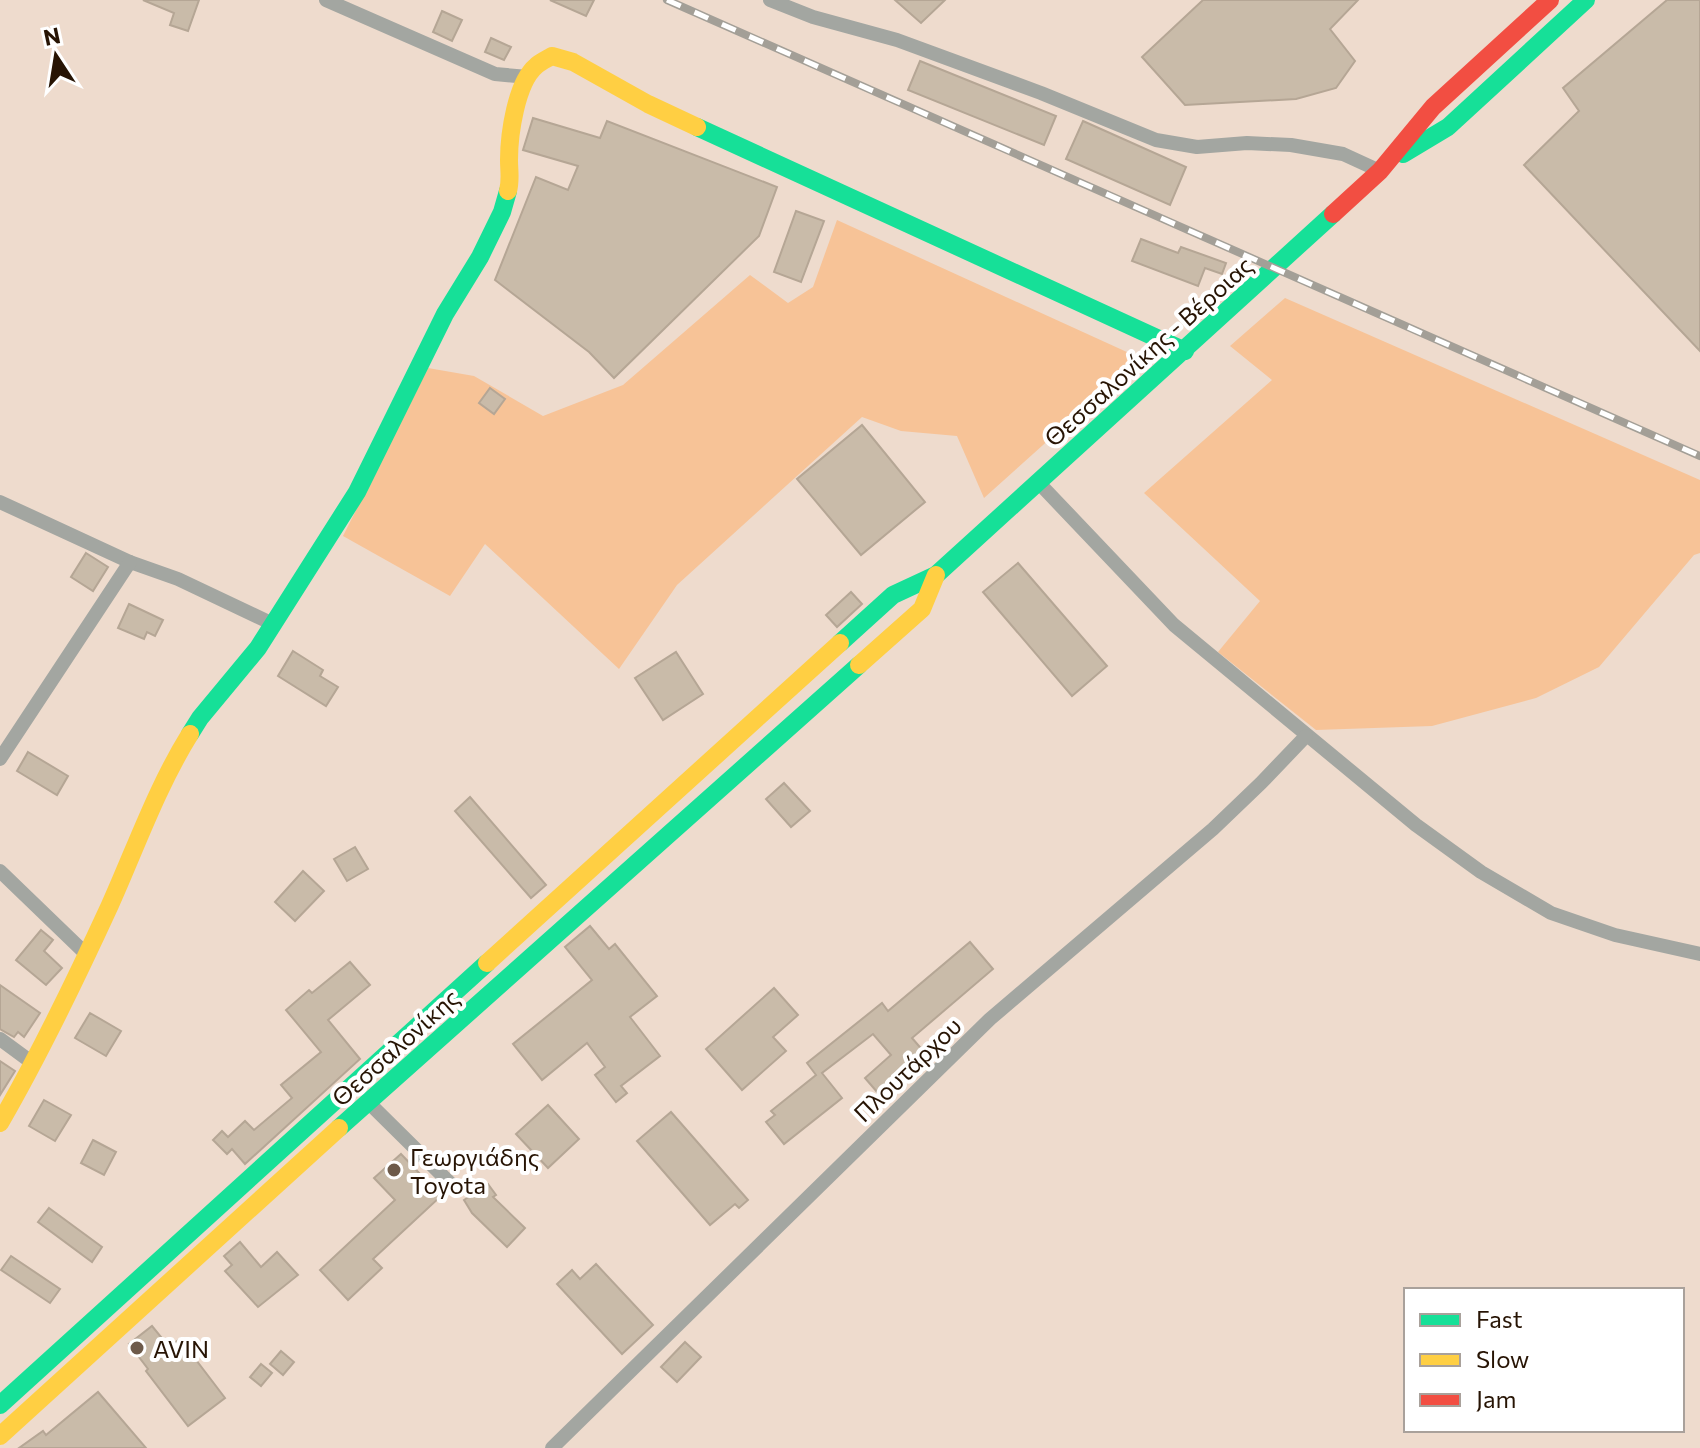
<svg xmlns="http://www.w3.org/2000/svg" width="1700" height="1448" font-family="Commissioner,sans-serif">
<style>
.green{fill:#f7c397}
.building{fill:#c9bba9;stroke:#b5a695;stroke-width:2}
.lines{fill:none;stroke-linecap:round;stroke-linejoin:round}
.street{stroke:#a3a6a1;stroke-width:14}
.fast{stroke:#16e098;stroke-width:18}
.slow{stroke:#ffcf43;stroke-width:18}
.jam{stroke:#f24e42;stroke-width:18}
.rail-casing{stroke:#a39f97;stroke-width:8}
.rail{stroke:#fff;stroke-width:5;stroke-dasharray:15;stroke-linecap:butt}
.poi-dot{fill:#6d5a4a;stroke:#fff;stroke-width:3}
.labels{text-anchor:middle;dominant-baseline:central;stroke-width:8;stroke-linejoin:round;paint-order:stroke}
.street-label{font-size:24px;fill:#271404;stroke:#fff}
.poi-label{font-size:24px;fill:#271404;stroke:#fff;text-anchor:start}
</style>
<rect width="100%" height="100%" fill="#eedbcd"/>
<!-- green -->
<g class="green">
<polygon points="837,220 1140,358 984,498 957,436 901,431 862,417 677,585 619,669 485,544 450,596 343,536 428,368 474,376 543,416 623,385 750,275 788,303 813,287"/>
<polygon points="1285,298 1700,480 1700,553 1694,555 1599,667 1536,698 1432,726 1316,730 1218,652 1260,601 1144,493 1272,380 1230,346"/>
</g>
<!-- building -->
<g class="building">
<polygon points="143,0 199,0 188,31 170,25 174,13"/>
<polygon points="550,0 594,0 586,16"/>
<polygon points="895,0 945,0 921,23"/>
<polygon points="1203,0 1358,0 1330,29 1355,61 1336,88 1296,99 1185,105 1142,57"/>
<polygon points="1667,0 1700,0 1700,351 1524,165 1579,111 1563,88"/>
<polygon points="442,11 462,20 452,41 433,32"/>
<polygon points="491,38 511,47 504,60 485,52"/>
<polygon points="920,61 1056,116 1044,145 908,90"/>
<polygon points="533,118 600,138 607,121 777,187 759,236 614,378 589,352 495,280 536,177 568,190 578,166 523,150"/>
<polygon points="1083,121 1186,167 1170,205 1066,159"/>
<polygon points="796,211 824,221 801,282 774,272"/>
<polygon points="1141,239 1178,253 1181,247 1226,263 1222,274 1205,268 1198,286 1132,261"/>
<polygon points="490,388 505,399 494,414 479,403"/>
<polygon points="862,425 925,502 861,555 797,479"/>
<polygon points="86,553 108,567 93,591 71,577"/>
<polygon points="1018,563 1107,666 1072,696 983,592"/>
<polygon points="851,592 862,604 837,627 826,615"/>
<polygon points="129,604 163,620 155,636 147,632 144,639 118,628"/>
<polygon points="293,651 323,670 320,676 338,687 326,706 278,676"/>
<polygon points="676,652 703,694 663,720 635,678"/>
<polygon points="28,752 68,776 57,795 17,771"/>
<polygon points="784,783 810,811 791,827 766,799"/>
<polygon points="470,797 546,885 531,898 455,811"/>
<polygon points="355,847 368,869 347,881 334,859"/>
<polygon points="303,871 324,891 295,921 275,902"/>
<polygon points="590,926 609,949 615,944 657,996 630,1017 660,1056 621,1086 627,1093 616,1102 595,1075 605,1067 587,1043 542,1080 513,1044 592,980 565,947"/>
<polygon points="41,930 53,940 44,951 62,968 46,985 16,960"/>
<polygon points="970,942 993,969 912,1038 931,1060 884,1100 865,1078 891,1055 873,1034 822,1073 842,1098 784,1144 766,1122 775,1115 771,1111 816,1075 807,1063 882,1003 888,1011"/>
<polygon points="350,962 370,985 328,1020 360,1059 245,1164 232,1149 227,1154 213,1140 222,1131 228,1137 245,1121 254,1130 292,1098 281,1085 321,1052 286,1010 309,990 312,993"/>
<polygon points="0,985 40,1013 24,1037 18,1032 14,1037 0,1029"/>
<polygon points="774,988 798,1015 773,1037 786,1051 742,1090 706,1049"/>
<polygon points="90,1013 121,1031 106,1056 75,1038"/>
<polygon points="0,1061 15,1071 0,1095"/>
<polygon points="44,1100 71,1115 55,1141 29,1126"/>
<polygon points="548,1105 579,1139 548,1168 516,1134"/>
<polygon points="671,1112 748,1200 739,1208 735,1204 710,1225 637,1141"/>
<polygon points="93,1140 116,1152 104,1175 81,1163"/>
<polygon points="401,1154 441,1196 373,1259 382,1268 348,1300 320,1270 395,1200 374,1178"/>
<polygon points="488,1184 496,1195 493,1197 525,1228 507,1247 472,1213 464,1200"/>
<polygon points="49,1208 102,1247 92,1262 38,1222"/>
<polygon points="240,1242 261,1267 277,1252 298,1275 258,1307 225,1271 232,1265 224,1256"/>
<polygon points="11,1256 60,1289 50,1303 1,1270"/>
<polygon points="596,1264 653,1325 622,1354 557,1284 572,1270 580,1279"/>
<polygon points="152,1326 169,1347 180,1339 225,1398 188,1426 146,1371 148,1369 129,1344"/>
<polygon points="685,1342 701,1357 677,1382 661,1367"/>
<polygon points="281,1351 294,1362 283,1375 270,1364"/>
<polygon points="261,1364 272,1373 261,1386 250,1377"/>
<polygon points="98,1392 146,1448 19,1448 43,1431 46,1435"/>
</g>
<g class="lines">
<!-- street -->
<g class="street">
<polyline points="326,0 495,74 528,77"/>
<polyline points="770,0 813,17 897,40 1041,93 1156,140 1197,147 1247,143 1291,145 1343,154 1380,171"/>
<polyline points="1038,482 1174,625 1416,825 1481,872 1551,913 1615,935 1700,954"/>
<polyline points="0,502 130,562 178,579 273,624"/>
<polyline points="0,759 130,562"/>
<polyline points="0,871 85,953"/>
<polyline points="0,1039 34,1064"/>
<polyline points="368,1102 451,1184"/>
<polyline points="552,1448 990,1019 1213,829 1261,783 1306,736"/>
</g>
<!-- fast -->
<g class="fast">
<polyline points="697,127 1185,351"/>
<polyline points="1403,154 1448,127 1586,0"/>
<polyline points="840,643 893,595 936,575 1333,214"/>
<polyline points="190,734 200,718 258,648 357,492 445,314 480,257 502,212 508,191"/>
<polyline points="339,1128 859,665"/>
<polyline points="0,1405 487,963"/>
</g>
<!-- slow -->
<g class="slow">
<path d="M508 191C511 180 509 171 509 160 509 135 516 83 536 66 540 62 547 59 552 56L573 62 648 104 697 127"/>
<polyline points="859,665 922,609 936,575"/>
<polyline points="487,963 840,643"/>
<path d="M0 1123C41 1052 76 979 110 905 136 847 157 787 190 734"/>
<polyline points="0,1436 339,1128"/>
</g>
<!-- jam -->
<polyline class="jam" points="1333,214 1380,171 1433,107 1550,0"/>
<!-- rail casing -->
<g class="rail-casing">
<polyline id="rail" points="667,0 1700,456"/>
</g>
<!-- rail -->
<use href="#rail" class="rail"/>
</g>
<!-- markers -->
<g class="poi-dot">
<circle cx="394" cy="1170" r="8"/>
<circle cx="137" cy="1348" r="8"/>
</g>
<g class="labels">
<!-- street labels -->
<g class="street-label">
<text transform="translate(1148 351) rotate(-42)">Θεσσαλονίκης - Βέροιας</text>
<text transform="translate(395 1047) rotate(-42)">Θεσσαλονίκης</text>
<text transform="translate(907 1069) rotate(-44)">Πλουτάρχου</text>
</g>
<!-- poi labels -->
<g class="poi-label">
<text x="410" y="1156">Γεωργιάδης<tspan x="410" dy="28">Toyota</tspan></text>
<text x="153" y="1348">AVIN</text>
</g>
</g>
<!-- legend -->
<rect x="1404" y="1288" width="280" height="144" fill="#ffffff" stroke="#a9a19b" stroke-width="2"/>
<rect x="1420" y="1314" width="40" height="12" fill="#16e098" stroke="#a9a19b" stroke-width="2"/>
<text x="1476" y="1328" font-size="24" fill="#271404">Fast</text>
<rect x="1420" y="1354" width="40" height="12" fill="#ffcf43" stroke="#a9a19b" stroke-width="2"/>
<text x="1476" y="1368" font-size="24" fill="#271404">Slow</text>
<rect x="1420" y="1394" width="40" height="12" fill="#f24e42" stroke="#a9a19b" stroke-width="2"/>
<text x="1476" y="1408" font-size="24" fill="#271404">Jam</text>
<!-- north arrow -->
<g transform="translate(56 56) rotate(348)" stroke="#ffffff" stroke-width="6" paint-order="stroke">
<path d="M0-6L14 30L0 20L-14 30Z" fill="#271404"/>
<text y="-12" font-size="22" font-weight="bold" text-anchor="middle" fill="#271404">N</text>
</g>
</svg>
